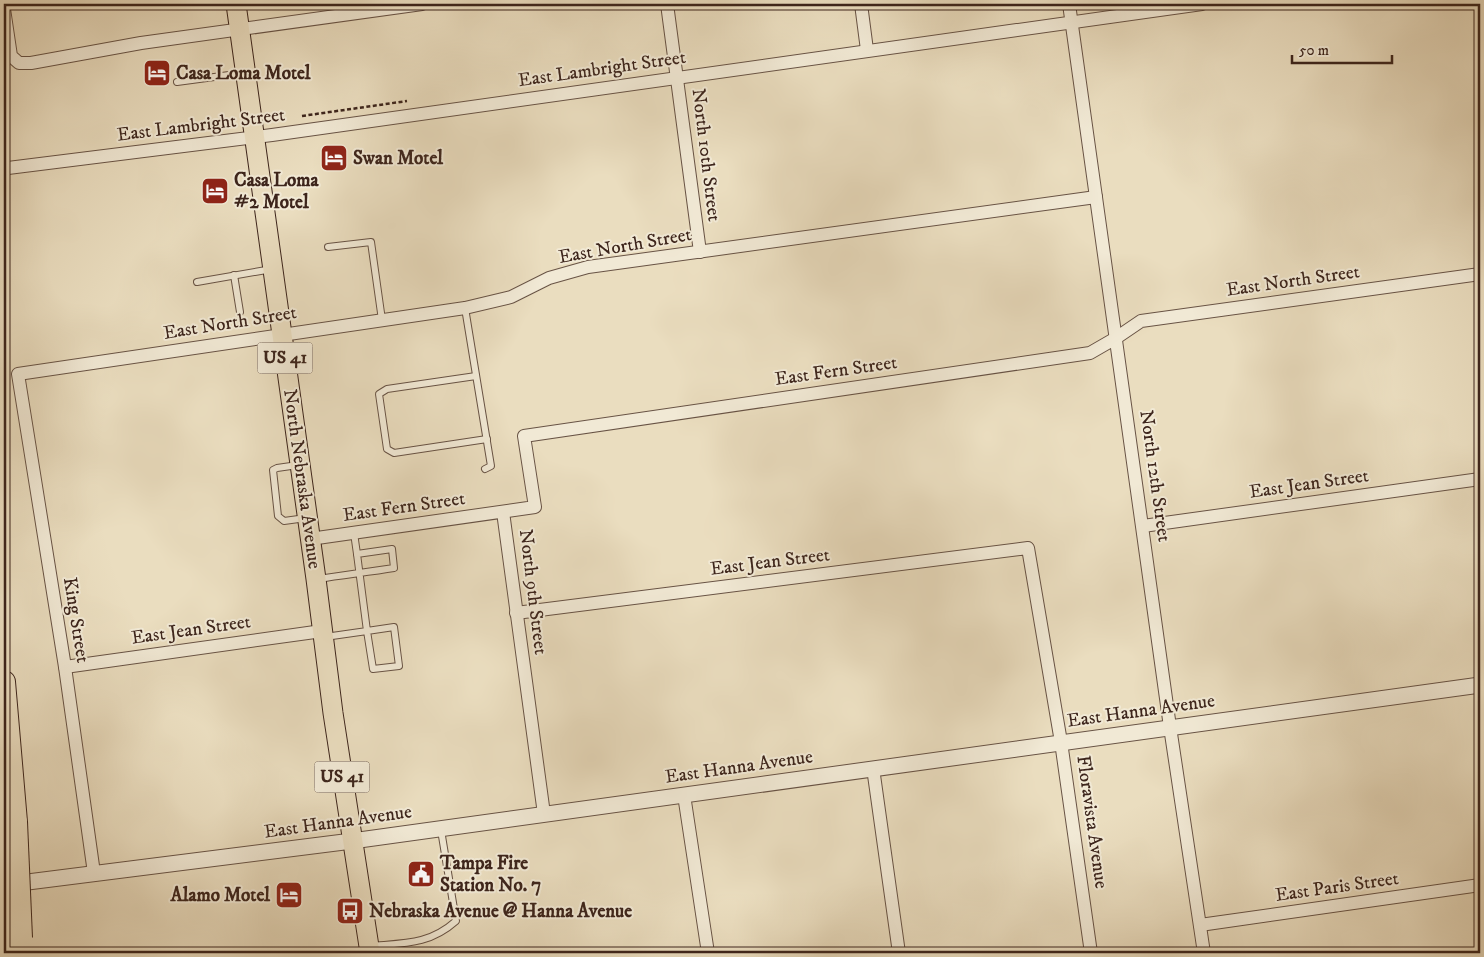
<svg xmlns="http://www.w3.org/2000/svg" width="1484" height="957" font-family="'IM FELL DW Pica',serif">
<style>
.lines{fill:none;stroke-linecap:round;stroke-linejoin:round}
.service-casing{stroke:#685345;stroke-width:8}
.minor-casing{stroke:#685345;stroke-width:14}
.tertiary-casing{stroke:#685345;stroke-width:17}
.primary-casing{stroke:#3d251c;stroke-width:21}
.motorway-casing{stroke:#3d251c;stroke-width:24}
.path{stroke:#3d251c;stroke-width:2.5;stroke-dasharray:4 2.5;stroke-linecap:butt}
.service{stroke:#f1e9d5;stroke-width:6}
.minor{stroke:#f1e9d5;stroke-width:12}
.tertiary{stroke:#f1e9d5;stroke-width:15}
.primary{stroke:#eaddbf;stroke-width:19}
.motorway{stroke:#eaddbf;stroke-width:22}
.motorway-bridge-casing{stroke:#3d251c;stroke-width:24;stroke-linecap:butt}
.motorway-bridge{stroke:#eaddbf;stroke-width:22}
.labels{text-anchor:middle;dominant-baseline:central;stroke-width:4;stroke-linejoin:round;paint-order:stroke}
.shield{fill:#f1e9d5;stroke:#736054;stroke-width:1}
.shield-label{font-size:18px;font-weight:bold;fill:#3d251c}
.street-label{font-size:19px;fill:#3d251c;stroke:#f1e9d5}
.poi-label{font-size:19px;font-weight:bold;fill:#3d251c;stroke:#f1e9d5;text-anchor:start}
</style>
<rect width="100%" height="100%" fill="#eaddbf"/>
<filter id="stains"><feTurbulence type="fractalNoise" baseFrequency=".004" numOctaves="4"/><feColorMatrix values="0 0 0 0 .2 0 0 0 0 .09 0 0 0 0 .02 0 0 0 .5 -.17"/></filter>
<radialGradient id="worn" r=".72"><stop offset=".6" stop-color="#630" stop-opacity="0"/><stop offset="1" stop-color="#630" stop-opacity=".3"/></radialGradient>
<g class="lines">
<!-- service casing -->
<g class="service-casing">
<g id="service">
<polyline points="177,82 244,73"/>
<polyline points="328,247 371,242 382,320"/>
<polyline points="234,275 240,312"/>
<polyline points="197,282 272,269"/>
<polyline points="465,308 491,466 485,469"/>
<polyline points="476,376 387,389 379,394 387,449 394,453 487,439"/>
<polyline points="298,465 277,468 273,470 278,516 284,521 306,518"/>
<polyline points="354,533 357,554"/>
<path d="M318 579C343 575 369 572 394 568L392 549 357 554 367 631 394 627 399 666 373 669 367 631 325 637"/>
<path d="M370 946C404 943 429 945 456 921L441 830"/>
</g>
</g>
<!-- minor casing -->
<g class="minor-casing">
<g id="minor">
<polyline points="667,4 700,252"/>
<polyline points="861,4 867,50"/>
<polyline points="1069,4 1170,727 1204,953"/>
<polyline points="4,9 11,56 19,63 31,63 141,43 422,4"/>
<polyline points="8,168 272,135 1202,4"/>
<polyline points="503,512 544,814"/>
<polyline points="1143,526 1480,479"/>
<polyline points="310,539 535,507 524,436 1090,353 1116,338 1141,321 1480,274"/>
<polyline points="516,613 1028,548 1061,742 1091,953"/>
<polyline points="65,667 322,631"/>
<polyline points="873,768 899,953"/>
<polyline points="684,795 708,953"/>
<polyline points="94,873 65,667 18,374 465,308 511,297 549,278 588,267 1096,197"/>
<polyline points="1200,925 1480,885"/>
</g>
</g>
<!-- tertiary casing -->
<g class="tertiary-casing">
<polyline id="tertiary" points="4,885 352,841 1480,685"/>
</g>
<!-- primary casing -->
<g class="primary-casing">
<polyline id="primary" points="236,4 316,579 333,713 370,953"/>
</g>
<!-- motorway casing -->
<g class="motorway-casing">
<polyline id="motorway" points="4,682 16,822"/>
</g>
<!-- path -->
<polyline class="path" points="302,116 407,101"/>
<!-- service -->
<use href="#service" class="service"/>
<!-- minor -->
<use href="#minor" class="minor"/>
<!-- tertiary -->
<use href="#tertiary" class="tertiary"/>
<!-- primary -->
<use href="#primary" class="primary"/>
<!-- motorway -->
<use href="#motorway" class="motorway"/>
<!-- motorway-bridge casing -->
<g class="motorway-bridge-casing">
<polyline id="motorway-bridge" points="16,822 21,938"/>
</g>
<!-- motorway-bridge -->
<use href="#motorway-bridge" class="motorway-bridge"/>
</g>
<!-- icons -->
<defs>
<g id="hotel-square" transform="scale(1.4375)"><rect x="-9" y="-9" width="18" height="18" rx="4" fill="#8f2418" stroke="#f1e9d5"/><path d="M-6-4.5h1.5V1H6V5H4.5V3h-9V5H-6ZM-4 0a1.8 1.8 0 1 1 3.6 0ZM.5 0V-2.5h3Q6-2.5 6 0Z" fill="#fff"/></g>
<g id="civic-square" transform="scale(1.4375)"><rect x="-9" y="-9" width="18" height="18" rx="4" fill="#8f2418" stroke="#f1e9d5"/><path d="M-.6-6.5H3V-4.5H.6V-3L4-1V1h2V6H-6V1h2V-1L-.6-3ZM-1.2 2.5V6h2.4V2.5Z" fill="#fff"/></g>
<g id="bus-square" transform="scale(1.4375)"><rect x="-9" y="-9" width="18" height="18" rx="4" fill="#8f2418" stroke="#f1e9d5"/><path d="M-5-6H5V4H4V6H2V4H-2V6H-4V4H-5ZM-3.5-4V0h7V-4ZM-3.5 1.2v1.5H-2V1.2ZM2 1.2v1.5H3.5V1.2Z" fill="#fff"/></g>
</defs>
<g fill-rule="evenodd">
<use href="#hotel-square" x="157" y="73"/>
<use href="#hotel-square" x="334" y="158"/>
<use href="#hotel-square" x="215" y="191"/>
<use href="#civic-square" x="421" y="874"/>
<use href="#hotel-square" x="289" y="895"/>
<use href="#bus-square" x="350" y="911"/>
</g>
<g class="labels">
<!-- shield labels -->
<g class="shield">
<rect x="257.5" y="342.5" width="55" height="31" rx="4"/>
<rect x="314.5" y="761.5" width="55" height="31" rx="4"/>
</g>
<g class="shield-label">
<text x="285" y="358">US 41</text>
<text x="342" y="777">US 41</text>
</g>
<!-- street labels -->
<g class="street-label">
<text transform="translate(602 69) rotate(-8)">East Lambright Street</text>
<text transform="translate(201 125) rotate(-7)">East Lambright Street</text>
<text transform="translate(706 155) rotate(83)">North 10th Street</text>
<text transform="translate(625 246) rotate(-10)">East North Street</text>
<text transform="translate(1293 281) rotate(-8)">East North Street</text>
<text transform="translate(230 323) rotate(-9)">East North Street</text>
<text transform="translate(836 371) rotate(-8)">East Fern Street</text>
<text transform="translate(1155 476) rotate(82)">North 12th Street</text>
<text transform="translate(302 479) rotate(82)">North Nebraska Avenue</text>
<text transform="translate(1309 484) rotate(-8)">East Jean Street</text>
<text transform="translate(404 507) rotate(-8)">East Fern Street</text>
<text transform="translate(770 562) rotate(-7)">East Jean Street</text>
<text transform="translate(533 592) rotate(83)">North 9th Street</text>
<text transform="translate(76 620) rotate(81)">King Street</text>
<text transform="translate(191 630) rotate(-8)">East Jean Street</text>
<text transform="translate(1141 711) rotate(-8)">East Hanna Avenue</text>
<text transform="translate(739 767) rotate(-8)">East Hanna Avenue</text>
<text transform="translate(338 822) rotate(-8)">East Hanna Avenue</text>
<text transform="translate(1092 822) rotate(82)">Floravista Avenue</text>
<text transform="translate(1337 887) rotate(-8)">East Paris Street</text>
</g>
<!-- poi labels -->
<g class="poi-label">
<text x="176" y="73">Casa Loma Motel</text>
<text x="353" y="158">Swan Motel</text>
<text x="234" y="180">Casa Loma<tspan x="234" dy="22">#2 Motel</tspan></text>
<text x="440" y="863">Tampa Fire<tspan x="440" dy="22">Station No. 7</tspan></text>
<text x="270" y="895" text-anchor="end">Alamo Motel</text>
<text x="369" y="911">Nebraska Avenue @ Hanna Avenue</text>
</g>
</g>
<!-- margin -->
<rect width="1484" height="957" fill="none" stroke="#eaddbf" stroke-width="20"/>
<rect x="5" y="5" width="1474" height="947" fill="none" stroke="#3d251c" stroke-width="2.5"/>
<rect x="10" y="10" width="1464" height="937" fill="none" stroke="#3d251c"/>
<!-- scale -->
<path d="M1292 55v8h100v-8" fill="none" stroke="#3d251c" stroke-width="2.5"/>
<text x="1299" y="55" font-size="15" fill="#3d251c" stroke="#f1e9d5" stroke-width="4" paint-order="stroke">50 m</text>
<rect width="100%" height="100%" filter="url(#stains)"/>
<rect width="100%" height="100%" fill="url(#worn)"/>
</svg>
